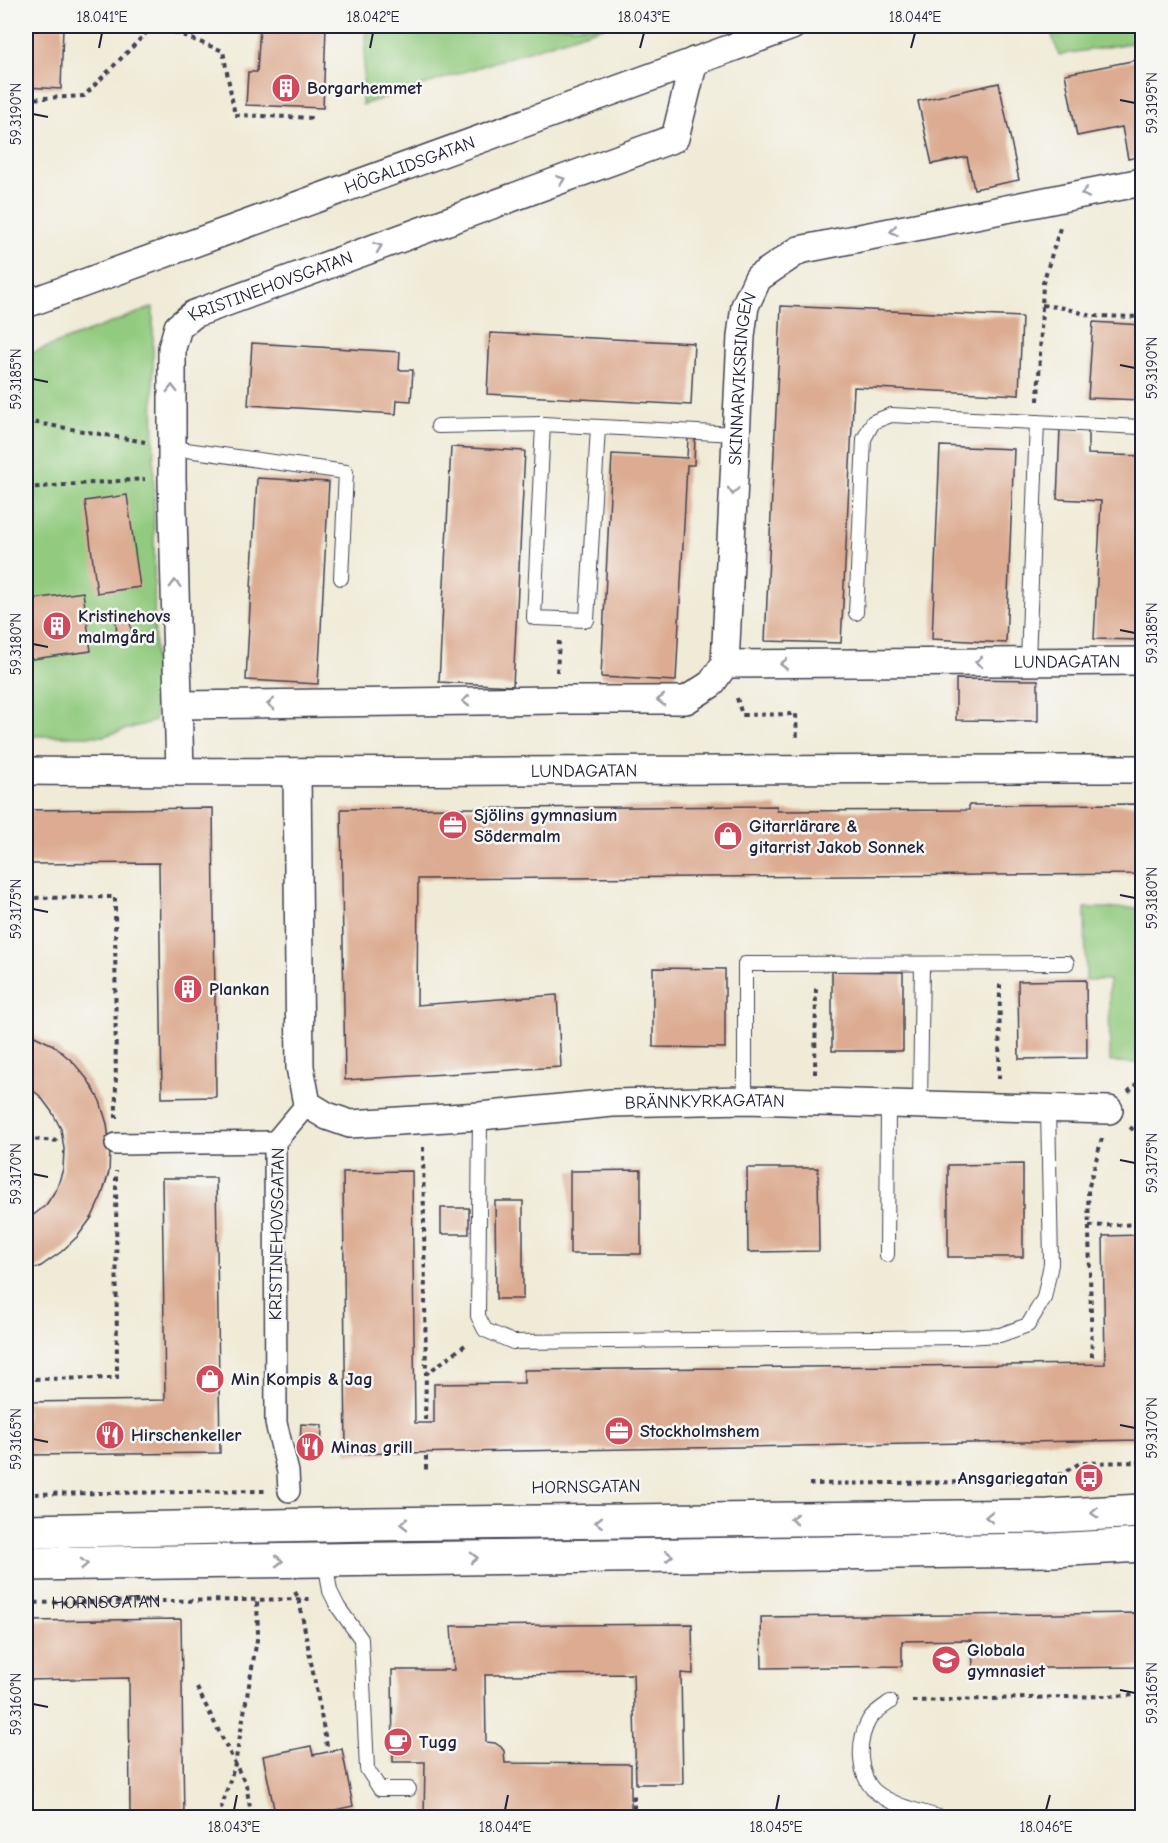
<svg xmlns="http://www.w3.org/2000/svg" width="1168" height="1843" font-family="'Comic Neue',sans-serif">
<style>
.green{fill:#92cb7f;stroke:#5a765d;stroke-width:1.5}
.building{fill:#dcab91}
.lines{fill:none;stroke-linecap:round;stroke-linejoin:round}
.service-casing{stroke:#414052;stroke-width:16}
.pedestrian-casing{stroke:#414052;stroke-width:24}
.minor-casing{stroke:#414052;stroke-width:30}
.secondary-casing{stroke:#414052;stroke-width:36}
.path{stroke:#414052;stroke-width:4;stroke-dasharray:4.5 4.5;stroke-linecap:butt}
.service{stroke:#fff;stroke-width:14}
.pedestrian{stroke:#fff;stroke-width:21}
.minor{stroke:#fff;stroke-width:27}
.secondary{stroke:#fff;stroke-width:33}
.oneway{stroke:#9c9ca7}
.ticks{fill:none;stroke:#22223b;stroke-width:2}
.labels{text-anchor:middle;dominant-baseline:central;stroke-width:5;stroke-linejoin:round;paint-order:stroke}
.poi-label{font-size:18px;font-weight:bold;fill:#22223b;stroke:#f6f6f2;text-anchor:start}
.street-label{font-size:18px;fill:#22223b;stroke:#f6f6f2}
.neatline{fill:none;stroke:#22223b;stroke-width:2}
.ticks-label{font-size:15px;text-anchor:middle;fill:#22223b}
</style>
<rect width="100%" height="100%" fill="#f6f6f2"/>
<filter id="ink" filterUnits="userSpaceOnUse"><feTurbulence type="fractalNoise" baseFrequency=".0167" numOctaves="2"/><feDisplacementMap in="SourceGraphic" scale="12" xChannelSelector="R" yChannelSelector="G"/><feConvolveMatrix kernelMatrix="1 2 1 2 8 2 1 2 1" color-interpolation-filters="sRGB"/></filter>
<filter id="wash" filterUnits="userSpaceOnUse"><feTurbulence type="fractalNoise" baseFrequency=".008" numOctaves="4" result="noise"/><feDisplacementMap in="SourceGraphic" scale="24" xChannelSelector="R" yChannelSelector="G"/><feGaussianBlur stdDeviation="1.35" result="paint"/><feColorMatrix in="noise" values="0 0 0 0 0 0 0 0 0 0 0 0 0 0 0 0 0 1.4 0 .05"/><feComposite in="paint" operator="in"/></filter>
<g filter="url(#wash)">
<rect width="100%" height="100%" fill="#f0ebd7"/>
<!-- green -->
<g class="green">
<polygon points="366,26 606,26 362,105"/>
<polygon points="1049,26 1142,26 1142,41 1059,55"/>
<polygon points="153,307 155,721 104,736 26,736 26,355"/>
<polygon points="1085,908 1142,908 1142,1063 1110,1062 1109,980 1086,980"/>
</g>
<g id="blocks">
<!-- building -->
<g class="building">
<polygon points="26,26 63,26 61,89 26,87"/>
<polygon points="260,26 326,26 323,108 246,105 248,72 257,72"/>
<polygon points="1142,59 1142,156 1128,159 1122,127 1077,136 1065,74"/>
<polygon points="999,83 1019,180 974,189 967,157 932,164 918,101"/>
<polygon points="781,306 1022,317 1019,395 854,387 841,643 765,641"/>
<polygon points="1093,322 1142,325 1142,400 1088,398"/>
<polygon points="490,333 694,343 691,405 487,394"/>
<polygon points="252,343 400,352 399,370 413,370 411,401 397,400 396,414 248,405"/>
<polygon points="1060,430 1088,431 1088,454 1142,456 1142,640 1094,639 1101,501 1057,499"/>
<polygon points="688,438 695,438 694,465 687,465 676,681 601,677 612,454 687,458"/>
<polygon points="940,446 1014,449 1006,643 932,639"/>
<polygon points="451,447 525,451 513,686 439,682"/>
<polygon points="257,478 329,482 318,684 246,680"/>
<polygon points="127,495 140,587 97,593 85,501"/>
<polygon points="83,592 91,651 26,660 26,600"/>
<polygon points="130,619 132,639 117,640 116,620"/>
<polygon points="956,679 1038,680 1038,721 956,720"/>
<polygon points="1142,804 1142,874 418,879 417,1005 557,995 561,1067 345,1080 341,809 777,806 777,811 969,810 969,805"/>
<polygon points="213,808 216,1097 162,1098 159,863 26,864 26,810"/>
<polygon points="653,968 725,969 725,1048 653,1047"/>
<polygon points="832,971 903,972 903,1051 832,1051"/>
<polygon points="1086,980 1087,1058 1019,1059 1018,981"/>
<polygon points="26,1032 53,1045 73,1062 88,1080 100,1101 107,1124 110,1148 109,1172 102,1195 92,1217 78,1236 61,1252 41,1266 26,1272 26,1221 46,1205 57,1188 63,1169 64,1149 61,1129 52,1112 40,1096 26,1085"/>
<polygon points="1023,1164 1023,1257 948,1257 948,1165"/>
<polygon points="747,1168 818,1168 819,1251 748,1252"/>
<polygon points="641,1170 641,1254 570,1254 570,1171"/>
<polygon points="412,1171 415,1423 434,1423 434,1384 524,1383 524,1370 1105,1364 1103,1236 1142,1235 1142,1440 346,1454 343,1172"/>
<polygon points="162,1178 216,1178 220,1453 26,1455 26,1402 165,1400"/>
<polygon points="495,1201 523,1201 523,1299 496,1299"/>
<rect x="441" y="1208" width="28" height="26"/>
<polygon points="301,1424 322,1425 321,1454 300,1453"/>
<polygon points="1142,1613 1142,1667 973,1669 972,1640 902,1641 902,1666 762,1668 761,1617"/>
<polygon points="181,1619 184,1818 130,1818 129,1678 26,1680 26,1621"/>
<polygon points="692,1624 693,1674 681,1673 683,1784 636,1784 633,1674 485,1675 486,1742 495,1743 501,1747 504,1751 505,1763 631,1764 631,1818 424,1818 425,1762 393,1762 392,1670 454,1670 451,1626"/>
<polygon points="311,1746 313,1755 342,1749 353,1806 326,1812 327,1818 276,1818 263,1756"/>
</g>
</g>
</g>
<g filter="url(#ink)">
<use href="#blocks" fill-opacity="0" stroke="#414052" stroke-width="1.5"/>
<g class="lines">
<!-- service casing -->
<g class="service-casing">
<g id="service">
<polyline points="438,426 543,424"/>
<polyline points="598,427 587,620 534,618 543,424 736,434"/>
<polyline points="172,448 346,472 341,578"/>
<polyline points="856,613 864,439 873,422 891,415 1142,427"/>
<polyline points="1028,661 1037,422"/>
<polyline points="745,1100 745,964 1067,963"/>
<polyline points="920,1105 922,964"/>
<polyline points="480,1116 478,1316 485,1330 513,1342 965,1337 1000,1335 1028,1325 1044,1298 1051,1264 1048,1108"/>
<polyline points="887,1255 888,1104"/>
<polyline points="325,1560 330,1591 338,1607 361,1639 367,1769 380,1789 409,1789"/>
<path d="M890 1702C883 1707 873 1713 869 1720 857 1741 857 1777 877 1793 896 1807 920 1811 942 1818"/>
</g>
</g>
<!-- pedestrian casing -->
<g class="pedestrian-casing">
<g id="pedestrian">
<polyline points="116,1144 275,1142"/>
<polyline points="289,1491 288,1472 276,1423 275,1142 307,1104"/>
</g>
</g>
<!-- minor casing -->
<g class="minor-casing">
<g id="minor">
<path id="s2" d="M26 304 792 26"/>
<path id="s3" d="M725 664 741 336 745 306 758 278 799 250 1142 182"/>
<path id="s4" d="M725 664 1142 661"/>
<polyline points="179,705 556,700 686,700 711,684 725,664"/>
<path id="s5" d="M26 771C398 774 770 768 1142 769"/>
<path id="s6" d="M180 772 172 478V348L178 327 194 314 675 138 694 61"/>
<path id="s7" d="M297 772 300 1067 307 1104 327 1116 350 1124 480 1116 612 1103 745 1100 1109 1110"/>
</g>
</g>
<!-- secondary casing -->
<g class="secondary-casing">
<g id="secondary">
<polyline points="26,1531 371,1524 1048,1516 1142,1511"/>
<polyline points="26,1564 1051,1550 1142,1545"/>
</g>
</g>
<!-- path -->
<g class="path">
<polyline points="158,26 223,51 235,115 315,118"/>
<polyline points="26,99 84,96 153,26"/>
<polyline points="1042,305 1064,308 1092,316 1142,317"/>
<polyline points="1038,401 1043,283 1060,228"/>
<polyline points="26,421 145,442"/>
<polyline points="26,488 145,479"/>
<polyline points="557,672 559,641"/>
<polyline points="737,698 742,715 796,714 797,740"/>
<polyline points="26,898 115,897 116,1118"/>
<polyline points="815,1074 816,986"/>
<polyline points="999,1079 1000,984"/>
<polyline points="1128,1092 1142,1079"/>
<polyline points="1130,1127 1142,1138"/>
<polyline points="26,1139 60,1141"/>
<polyline points="423,1147 426,1374"/>
<polyline points="1089,1226 1142,1224"/>
<polyline points="1092,1357 1088,1190 1102,1138"/>
<polyline points="26,1379 117,1378 116,1171"/>
<polyline points="425,1420 426,1374 468,1343"/>
<polyline points="426,1456 426,1470"/>
<polyline points="809,1484 1049,1481 1080,1463 1142,1462"/>
<polyline points="26,1494 265,1491"/>
<polyline points="295,1592 299,1599 327,1746"/>
<path id="s1" d="M26 1603 310 1599"/>
<polyline points="197,1688 246,1785 252,1818"/>
<polyline points="912,1701 1142,1695"/>
<polyline points="218,1818 235,1764 258,1634 257,1600"/>
<polyline points="634,1818 634,1793"/>
</g>
<!-- service -->
<use href="#service" class="service"/>
<!-- pedestrian -->
<use href="#pedestrian" class="pedestrian"/>
<!-- minor -->
<use href="#minor" class="minor"/>
<!-- secondary -->
<use href="#secondary" class="secondary"/>
</g>
<!-- one-way arrows -->
<defs><path id="oneway-chevron" d="M-2-3.5L2.5 0L-2 3.5" fill="none" stroke-width="1.6" stroke-linecap="round" stroke-linejoin="round" transform="scale(1.5)"/></defs>
<g class="oneway">
<use href="#oneway-chevron" transform="translate(561 180) rotate(-20)"/>
<use href="#oneway-chevron" transform="translate(1085 193) rotate(169)"/>
<use href="#oneway-chevron" transform="translate(894 231) rotate(168)"/>
<use href="#oneway-chevron" transform="translate(378 247) rotate(-20)"/>
<use href="#oneway-chevron" transform="translate(172 389) rotate(-90)"/>
<use href="#oneway-chevron" transform="translate(733 491) rotate(93)"/>
<use href="#oneway-chevron" transform="translate(175 584) rotate(-92)"/>
<use href="#oneway-chevron" transform="translate(979 662) rotate(179)"/>
<use href="#oneway-chevron" transform="translate(784 664) rotate(180)"/>
<use href="#oneway-chevron" transform="translate(661 700) rotate(-180)"/>
<use href="#oneway-chevron" transform="translate(466 701) rotate(179)"/>
<use href="#oneway-chevron" transform="translate(271 704) rotate(179)"/>
<use href="#oneway-chevron" transform="translate(1095 1513) rotate(177)"/>
<use href="#oneway-chevron" transform="translate(989 1517) rotate(179)"/>
<use href="#oneway-chevron" transform="translate(794 1519) rotate(179)"/>
<use href="#oneway-chevron" transform="translate(599 1522) rotate(179)"/>
<use href="#oneway-chevron" transform="translate(404 1524) rotate(179)"/>
<use href="#oneway-chevron" transform="translate(669 1556) rotate(-1)"/>
<use href="#oneway-chevron" transform="translate(474 1558) rotate(-1)"/>
<use href="#oneway-chevron" transform="translate(279 1561) rotate(1)"/>
<use href="#oneway-chevron" transform="translate(84 1564) rotate(-1)"/>
</g>
</g>
<!-- ticks -->
<path class="ticks" d="M99 48 102 33M370 48 373 33M640 48 644 33M911 48 915 33M1120 100 1135 103M33 114 48 117M1120 365 1135 368M33 379 48 382M1120 630 1135 633M33 644 48 647M1120 895 1135 898M33 909 48 912M1120 1160 1135 1163M33 1174 48 1177M1120 1425 1135 1428M33 1439 48 1442M1120 1690 1135 1693M33 1704 48 1707M234 1810 237 1795M505 1810 508 1795M776 1810 779 1795M1046 1810 1050 1795"/>
<!-- icons -->
<defs>
<g id="building-disc" transform="scale(1.5)"><circle r="9.5" fill="#d1495b" stroke="#f6f6f2"/><path d="M-4-6H4V6H1V3H-1V6H-4ZM-2.5-4.3h1.7v1.8h-1.7ZM.8-4.3h1.7v1.8H.8ZM-2.5-1h1.7V.8h-1.7ZM.8-1h1.7V.8H.8Z" fill="#fff"/></g>
<g id="office-disc" transform="scale(1.5)"><circle r="9.5" fill="#d1495b" stroke="#f6f6f2"/><path d="M-6-3h4V-5.5h4V-3h4V5H-6ZM-1-4.5V-3h2v-1.5ZM-6 0V1H6V0Z" fill="#fff"/></g>
<g id="shop-disc" transform="scale(1.5)"><circle r="9.5" fill="#d1495b" stroke="#f6f6f2"/><path d="M-5-2.5h2.3a2.7 3.5 0 0 1 5.4 0H5L5.5 6h-11ZM-1.5-2.5h3a1.5 2.3 0 0 0-3 0Z" fill="#fff"/></g>
<g id="restaurant-disc" transform="scale(1.5)"><circle r="9.5" fill="#d1495b" stroke="#f6f6f2"/><path d="M-5-6h1v4h1v-4h1v4h1v-4h1v5L-1.5 .5V6h-2V.5L-5-1ZM5-6V6H3V1.5H1.5Q1.5-4 5-6Z" fill="#fff"/></g>
<g id="bus-disc" transform="scale(1.5)"><circle r="9.5" fill="#d1495b" stroke="#f6f6f2"/><path d="M-5-6H5V4H4V6H2V4H-2V6H-4V4H-5ZM-3.5-4V0h7V-4ZM-3.5 1.2v1.5H-2V1.2ZM2 1.2v1.5H3.5V1.2Z" fill="#fff"/></g>
<g id="school-disc" transform="scale(1.5)"><circle r="9.5" fill="#d1495b" stroke="#f6f6f2"/><path d="M0-5L7-2L0 1L-7-2ZM-4 1L0 2.5L4 1V4Q0 6-4 4Z" fill="#fff"/></g>
<g id="cafe-disc" transform="scale(1.5)"><circle r="9.5" fill="#d1495b" stroke="#f6f6f2"/><path d="M-5.5-4.5H6V0H3Q3 3.5 0 3.5H-2.5Q-5.5 3.5-5.5 0ZM3-3.2v2h1.7v-2ZM-6 4.5H4V6H-6Z" fill="#fff"/></g>
</defs>
<g fill-rule="evenodd">
<use href="#building-disc" x="286" y="88"/>
<use href="#building-disc" x="57" y="626"/>
<use href="#office-disc" x="453" y="825"/>
<use href="#shop-disc" x="728" y="836"/>
<use href="#building-disc" x="188" y="989"/>
<use href="#shop-disc" x="210" y="1379"/>
<use href="#office-disc" x="619" y="1431"/>
<use href="#restaurant-disc" x="110" y="1435"/>
<use href="#restaurant-disc" x="310" y="1447"/>
<use href="#bus-disc" x="1089" y="1478"/>
<use href="#school-disc" x="946" y="1660"/>
<use href="#cafe-disc" x="398" y="1742"/>
</g>
<g class="labels">
<!-- poi labels -->
<g class="poi-label">
<text x="307" y="88">Borgarhemmet</text>
<text x="78" y="616">Kristinehovs<tspan x="78" dy="21">malmgård</tspan></text>
<text x="474" y="815">Sjölins gymnasium<tspan x="474" dy="21">Södermalm</tspan></text>
<text x="749" y="826">Gitarrlärare &amp;<tspan x="749" dy="21">gitarrist Jakob Sonnek</tspan></text>
<text x="209" y="989">Plankan</text>
<text x="231" y="1379">Min Kompis &amp; Jag</text>
<text x="640" y="1431">Stockholmshem</text>
<text x="131" y="1435">Hirschenkeller</text>
<text x="331" y="1447">Minas grill</text>
<text x="1068" y="1478" text-anchor="end">Ansgariegatan</text>
<text x="967" y="1650">Globala<tspan x="967" dy="21">gymnasiet</tspan></text>
<text x="419" y="1742">Tugg</text>
</g>
<!-- street labels -->
<g class="street-label">
<text stroke="none"><textPath href="#s2" startOffset="408">HÖGALIDSGATAN</textPath></text>
<text stroke="none"><textPath href="#s6" startOffset="548">KRISTINEHOVSGATAN</textPath></text>
<text stroke="none"><textPath href="#s3" startOffset="286">SKINNARVIKSRINGEN</textPath></text>
<text stroke="none"><textPath href="#s4" startOffset="342">LUNDAGATAN</textPath></text>
<text stroke="none"><textPath href="#s5" startOffset="558">LUNDAGATAN</textPath></text>
<text stroke="none"><textPath href="#s7" startOffset="736">BRÄNNKYRKAGATAN</textPath></text>
<text transform="translate(277 1234) rotate(-89)">KRISTINEHOVSGATAN</text>
<text transform="translate(586 1487) rotate(-1)">HORNSGATAN</text>
<text stroke="none"><textPath href="#s1" startOffset="80">HORNSGATAN</textPath></text>
</g>
</g>
<!-- margin -->
<rect width="1168" height="1843" fill="none" stroke="#f6f6f2" stroke-width="66"/>
<rect x="33" y="33" width="1102" height="1777" class="neatline"/>
<g class="ticks-label">
<text x="102" y="22">18.041°E</text>
<text x="373" y="22">18.042°E</text>
<text x="644" y="22">18.043°E</text>
<text x="915" y="22">18.044°E</text>
<text transform="translate(1152 103) rotate(-90)" y="5">59.3195°N</text>
<text transform="translate(16 114) rotate(-90)" y="5">59.3190°N</text>
<text transform="translate(1152 368) rotate(-90)" y="5">59.3190°N</text>
<text transform="translate(16 379) rotate(-90)" y="5">59.3185°N</text>
<text transform="translate(1152 633) rotate(-90)" y="5">59.3185°N</text>
<text transform="translate(16 644) rotate(-90)" y="5">59.3180°N</text>
<text transform="translate(1152 898) rotate(-90)" y="5">59.3180°N</text>
<text transform="translate(16 909) rotate(-90)" y="5">59.3175°N</text>
<text transform="translate(1152 1163) rotate(-90)" y="5">59.3175°N</text>
<text transform="translate(16 1174) rotate(-90)" y="5">59.3170°N</text>
<text transform="translate(1152 1428) rotate(-90)" y="5">59.3170°N</text>
<text transform="translate(16 1439) rotate(-90)" y="5">59.3165°N</text>
<text transform="translate(1152 1693) rotate(-90)" y="5">59.3165°N</text>
<text transform="translate(16 1704) rotate(-90)" y="5">59.3160°N</text>
<text x="234" y="1832">18.043°E</text>
<text x="505" y="1832">18.044°E</text>
<text x="776" y="1832">18.045°E</text>
<text x="1046" y="1832">18.046°E</text>
</g>
</svg>
